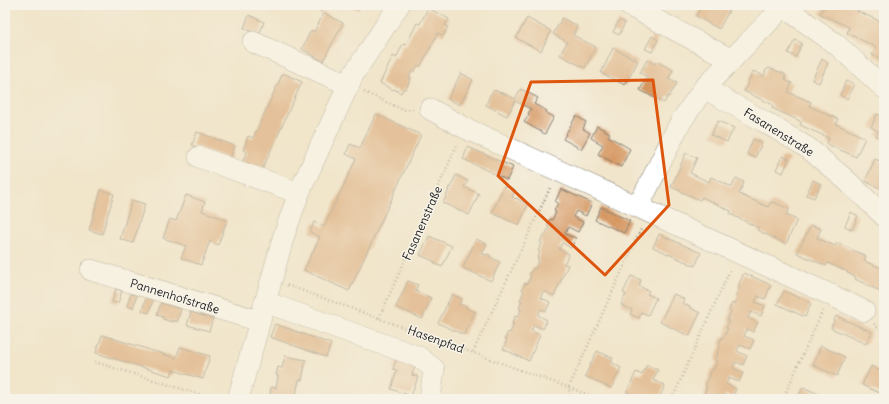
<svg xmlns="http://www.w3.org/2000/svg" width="889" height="404" font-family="Delius,sans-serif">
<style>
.building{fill:#d59660}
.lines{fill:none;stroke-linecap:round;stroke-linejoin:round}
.minor-casing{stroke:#868074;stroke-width:22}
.path{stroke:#868074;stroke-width:2.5;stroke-dasharray:1 3;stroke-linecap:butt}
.minor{stroke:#fff;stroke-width:21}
.marked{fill:none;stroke:#de560d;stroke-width:3;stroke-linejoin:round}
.labels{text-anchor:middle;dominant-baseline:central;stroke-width:3;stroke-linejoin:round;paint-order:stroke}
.street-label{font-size:12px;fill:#1c1c1c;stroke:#f7f3e8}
</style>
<rect width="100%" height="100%" fill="#f7f3e8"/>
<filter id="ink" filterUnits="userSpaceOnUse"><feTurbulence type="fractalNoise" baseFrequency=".025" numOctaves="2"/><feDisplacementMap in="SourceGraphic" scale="8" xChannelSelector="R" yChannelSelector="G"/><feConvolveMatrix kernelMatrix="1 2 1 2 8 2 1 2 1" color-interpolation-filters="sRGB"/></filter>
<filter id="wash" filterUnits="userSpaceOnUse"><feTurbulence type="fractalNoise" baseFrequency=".012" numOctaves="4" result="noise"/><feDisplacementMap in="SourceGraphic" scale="16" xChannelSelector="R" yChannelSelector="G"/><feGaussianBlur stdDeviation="0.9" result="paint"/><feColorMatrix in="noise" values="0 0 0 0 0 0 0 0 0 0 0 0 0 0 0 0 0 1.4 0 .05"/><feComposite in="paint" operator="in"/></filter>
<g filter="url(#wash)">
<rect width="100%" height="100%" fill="#f1e5cb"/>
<g id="blocks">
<!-- building -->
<g class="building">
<polygon points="310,5 325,5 322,12"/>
<polygon points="349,5 361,5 358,10"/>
<polygon points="697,5 723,5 730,9 719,29 696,16 701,7"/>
<polygon points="825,5 853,5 859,7 857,11 884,23 884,29 882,32 884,33 884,60 872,55 876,47 847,33 849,27 820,14"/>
<polygon points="428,8 449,19 445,25 448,27 443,36 438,33 420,67 418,65 414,72 412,71 409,77 411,78 406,89 404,88 401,93 394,89 393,90 380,83 393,56 396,58 403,44 406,45 417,23 420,24"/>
<polygon points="324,13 343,23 323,61 302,49 311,30 314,32"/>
<polygon points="249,15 264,22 259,35 244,28"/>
<polygon points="527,18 551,31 541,51 516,38"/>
<polygon points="562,18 577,26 573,35 596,47 585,68 560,55 567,42 553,34"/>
<polygon points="619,20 625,23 619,35 613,32"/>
<polygon points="652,36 658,40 652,52 645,49"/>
<polygon points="795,40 802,43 796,57 788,53"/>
<polygon points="613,48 638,61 625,85 601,73"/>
<polygon points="822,59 828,63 819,83 812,80"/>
<polygon points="647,60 655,64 656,61 673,70 668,79 677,83 669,97 668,96 664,103 640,90 647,77 640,73"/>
<polygon points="769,68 785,74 785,78 786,78 785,80 792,83 788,92 811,102 809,106 838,119 836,124 865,138 856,157 827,144 829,138 800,125 801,123 800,121 772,108 773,105 744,91 753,71 764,76 766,70"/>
<polygon points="283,73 302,82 261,172 242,163 247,152 243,150 248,136 253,138"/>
<polygon points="461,73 473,80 460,105 448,99"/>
<polygon points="846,81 854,84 847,99 840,95"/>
<polygon points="521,89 538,98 534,104 547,111 546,113 554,117 545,134 524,122 529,115 528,114 531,109 515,101 507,116 486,105 490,95 494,90 501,93 501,92 515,99"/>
<polygon points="376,114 421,135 349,291 304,270 320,237 310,232 314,222 324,227 356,159 346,154 350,144 360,148"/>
<polygon points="877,114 884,117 884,140 876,136 878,131 871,127"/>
<polygon points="576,116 586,122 583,129 590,133 581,149 563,139"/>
<polygon points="718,121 734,128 727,142 711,135"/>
<polygon points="597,126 610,133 608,136 630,149 621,167 598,154 603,145 591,138"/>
<polygon points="197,132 235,146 230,159 192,145"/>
<polygon points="753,139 762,143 755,158 747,154"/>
<polygon points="468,147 513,167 507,180 463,159"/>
<polygon points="686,153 697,158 690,173 709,182 711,177 732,187 736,178 744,182 739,194 768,207 770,203 773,202 789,209 786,215 797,220 786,244 757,230 759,228 730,214 731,211 702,197 700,200 671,187"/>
<polygon points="782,156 789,159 783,173 776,170"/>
<polygon points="875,159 884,163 884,190 865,181"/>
<polygon points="456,175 468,181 464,187 479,194 469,215 443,203 449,190 448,190 449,187 450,188"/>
<polygon points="813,180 821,184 814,198 806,195"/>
<polygon points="504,186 515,190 512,197 516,199 516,198 519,199 519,200 528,204 519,225 492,213"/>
<polygon points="561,189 592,203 586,216 576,211 573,217 583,222 578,232 568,227 565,234 576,238 571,248 562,243 559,249 569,254 564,264 568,265 554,296 543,291 541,298 550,302 546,311 541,309 538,315 547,320 543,329 534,325 531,331 540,335 529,361 503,349 507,340 505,339 508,332 510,333 514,324 512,324 515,316 518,317 521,309 519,308 522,301 520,300 524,291 522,290 525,283 527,284 531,276 529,275 533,268 535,269 539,260 537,259 540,252 538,251 542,243 540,242 543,235 545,236 549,227 547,226 550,219 552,220 556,212 554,211 558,203 555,202"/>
<polygon points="101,190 114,194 102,234 89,230"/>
<polygon points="186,195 205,202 202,211 227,220 218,245 210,241 201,265 181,258 186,246 163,238 170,219 176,221"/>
<polygon points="132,200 145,204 133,243 120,239"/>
<polygon points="601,207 630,221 624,233 595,220"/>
<polygon points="851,212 858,216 852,230 845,226"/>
<polygon points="811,225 821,229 817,238 835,246 837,243 866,256 864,261 881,268 882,267 884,268 884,288 882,292 855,279 856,277 847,273 848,272 828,263 826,266 797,253"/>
<polygon points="659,234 701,253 695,266 653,247"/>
<polygon points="429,236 452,246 442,267 434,263 435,262 420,255"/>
<polygon points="476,239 487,244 482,254 486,255 487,254 491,256 490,257 500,262 491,281 463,268"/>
<polygon points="744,273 771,285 765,299 758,296 755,302 765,306 761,316 751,312 748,318 758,323 753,332 747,329 744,336 754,340 750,349 740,345 737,351 747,356 743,365 736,362 733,368 743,373 739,382 729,378 726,384 736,389 732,398 725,395 723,399 704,399 706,395 704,394 707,387 705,386 709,377 708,377 711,369 713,370 717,362 715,360 718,354 717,353 721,345 719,344 722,337 724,337 728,328 726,328 729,321 727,320 731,311 729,310 732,303 735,304 738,296 736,295 740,287 738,286"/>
<polygon points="631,276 641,280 639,286 649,291 647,294 656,298 648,315 641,312 639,318 630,314 632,310 621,305 626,294 623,293"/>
<polygon points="408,281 418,285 415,291 431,298 422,319 396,307"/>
<polygon points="116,289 122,291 118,303 112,302"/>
<polygon points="784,291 811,303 805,317 777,304"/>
<polygon points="131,294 137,295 133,308 127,306"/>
<polygon points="452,294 462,299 459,304 463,306 464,305 466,306 466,308 475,312 464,335 438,323"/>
<polygon points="674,294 684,299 682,303 690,306 689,307 700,313 689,336 660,322"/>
<polygon points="146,298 153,300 149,313 142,311"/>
<polygon points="161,303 181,309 177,322 172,320 172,322 163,319 163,317 157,315"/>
<polygon points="191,312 213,319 209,331 187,325"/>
<polygon points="836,316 872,332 866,344 831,328"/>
<polygon points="275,324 331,344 326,357 270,337"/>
<polygon points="102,335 176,358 180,347 210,356 203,379 173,370 171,376 96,353"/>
<polygon points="821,346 845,357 837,376 813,365"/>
<polygon points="597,351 613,358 611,362 621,368 611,388 585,376"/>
<polygon points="285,356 306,360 302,380 299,380 295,399 271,399 272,395 270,395 271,387 276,388 278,376 276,375 278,367 282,368"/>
<polygon points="397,357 416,364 412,375 418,377 411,396 391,389 397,370 393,369"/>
<polygon points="647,365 658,370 653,380 665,385 659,399 643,399 627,392 636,372 642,375"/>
<polygon points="871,366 882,372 884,368 884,395 862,385"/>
<polygon points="803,387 827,398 826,399 797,399"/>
</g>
</g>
</g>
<g filter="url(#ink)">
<use href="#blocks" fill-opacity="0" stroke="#868074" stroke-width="1"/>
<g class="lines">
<!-- minor casing -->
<g class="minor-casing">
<g id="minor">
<polyline points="628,5 732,60"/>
<polyline points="785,5 704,88 680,123 638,207 829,294 864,311"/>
<polyline points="783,6 837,45 884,88"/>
<polyline points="253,42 349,85"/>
<polyline points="704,88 763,121 808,148 845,179 884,216"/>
<polyline points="430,109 465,128 638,207"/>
<polyline points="199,157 299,193"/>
<polyline points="91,270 259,321"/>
<polyline points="265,302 419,357 434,369 430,399"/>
<polyline points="238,399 284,235 299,193 353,75 399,5"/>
</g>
</g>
<!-- path -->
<g class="path">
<polyline points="364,92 404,110 413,109"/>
<polyline points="287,285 600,399"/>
<polyline points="379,318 458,143"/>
<polyline points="874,324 877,327 884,330"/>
<polyline points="473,352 551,186"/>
<polyline points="95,362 215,399"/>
<polyline points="570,399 569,387 642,227"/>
<polyline points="672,399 731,268"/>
<polyline points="783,399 823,310"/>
</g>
<!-- minor -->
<use href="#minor" class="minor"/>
</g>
</g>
<!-- marked area -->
<path d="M0 0H889V404H0ZM653 80 669 205 605 275 498 176 531 82Z" fill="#f1e5cb" fill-opacity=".55" fill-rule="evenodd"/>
<path class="marked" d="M653 80 669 205 605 275 498 176 531 82Z"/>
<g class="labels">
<!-- street labels -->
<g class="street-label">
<text transform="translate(779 132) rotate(32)">Fasanenstraße</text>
<text transform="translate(422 223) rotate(-66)">Fasanenstraße</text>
<text transform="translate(175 296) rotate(17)">Pannenhofstraße</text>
<text transform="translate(436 339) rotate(20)">Hasenpfad</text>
</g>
</g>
<!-- margin -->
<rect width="889" height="404" fill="none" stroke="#f7f3e8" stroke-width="20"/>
</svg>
